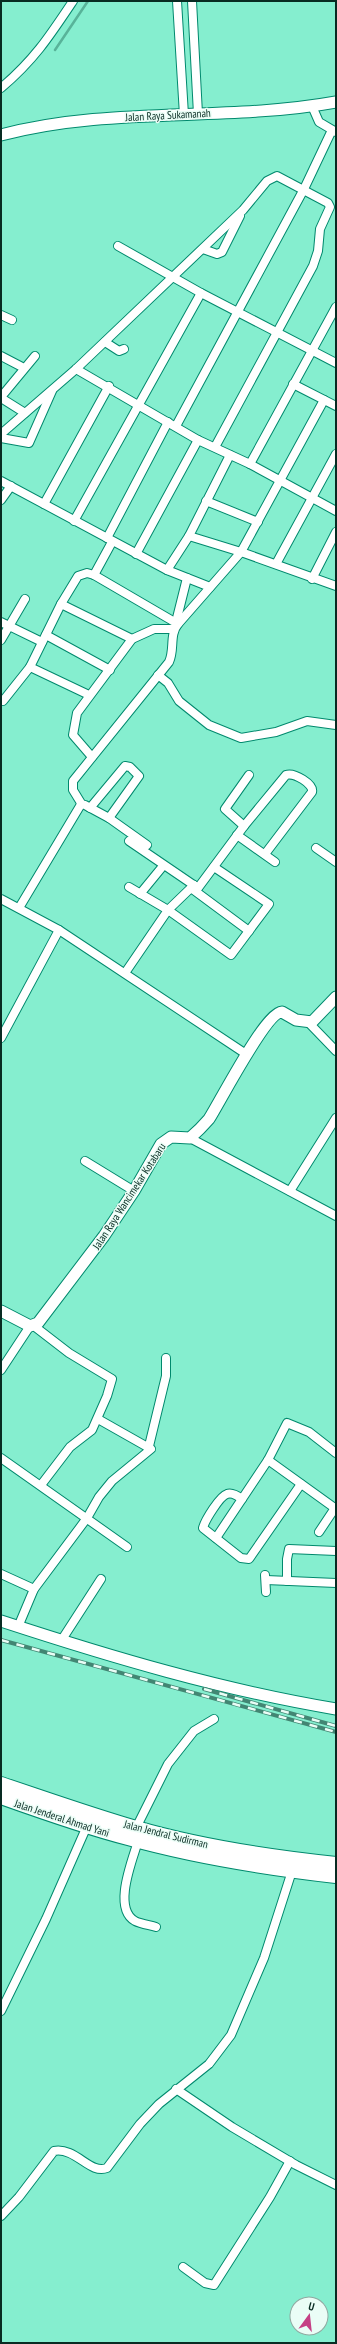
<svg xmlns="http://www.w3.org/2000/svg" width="337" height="2344" font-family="'PT Sans Narrow',sans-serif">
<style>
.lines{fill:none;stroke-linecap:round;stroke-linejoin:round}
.stream{stroke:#58b399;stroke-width:2.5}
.street-casing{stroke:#00896d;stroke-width:10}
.secondary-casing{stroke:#00896d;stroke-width:13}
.highway-casing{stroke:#00896d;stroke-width:16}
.street{stroke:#fff;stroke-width:8}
.secondary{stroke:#fff;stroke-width:11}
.highway{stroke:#fff;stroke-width:14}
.rail-casing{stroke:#428673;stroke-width:4}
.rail{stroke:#eafdf6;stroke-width:2.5;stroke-dasharray:8;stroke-linecap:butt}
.labels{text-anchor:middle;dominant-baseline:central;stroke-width:3;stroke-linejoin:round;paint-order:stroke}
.street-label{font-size:11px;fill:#082b22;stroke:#eafdf6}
</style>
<rect width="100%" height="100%" fill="#85eecf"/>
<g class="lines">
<!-- stream -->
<polyline class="stream" points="55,50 88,1"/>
<!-- street casing -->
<g class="street-casing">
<g id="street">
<polyline points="177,1 184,115"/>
<polyline points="192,1 198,114"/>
<path d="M1 88C34 60 49 37 73 1"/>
<polyline points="312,106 319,122 336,132"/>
<polyline points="118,246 201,293 336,363"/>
<polyline points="203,249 217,254 222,252 240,216"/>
<polyline points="1,315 12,320"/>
<polyline points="105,342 119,351 124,349"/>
<polyline points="1,356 24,368"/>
<polyline points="76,369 198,440 250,464 336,511"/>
<polyline points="293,384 336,406"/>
<polyline points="1,397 35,356"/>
<polyline points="1,398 25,413"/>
<polyline points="176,426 304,189 332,130"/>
<polyline points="1,434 76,369 243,210 267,181 277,176 328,203 330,207 320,229 318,251 313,266 215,447"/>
<polyline points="1,438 29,443 52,391"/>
<polyline points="250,464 336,307"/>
<polyline points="1,481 167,570 210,587"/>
<polyline points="1,500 11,486"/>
<polyline points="206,501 258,522"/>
<polyline points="44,504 109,386"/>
<polyline points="74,521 201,293"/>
<polyline points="189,536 241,552 336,586"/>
<polyline points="107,538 168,422"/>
<polyline points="136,554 198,440"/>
<polyline points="276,564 336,454"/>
<polyline points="167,570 189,536 230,455"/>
<polyline points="94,575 112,542"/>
<polyline points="312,579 336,532"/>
<polyline points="61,604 132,639"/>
<polyline points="1,622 42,642"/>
<polyline points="176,622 187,578"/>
<polyline points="46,635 110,670"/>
<polyline points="1,640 25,599"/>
<polyline points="30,667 89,695"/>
<polyline points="158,675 168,683 179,701 209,725 241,738 276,732 307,721 336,725"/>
<polyline points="3,701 30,667 61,604 78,576 87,573 94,575 178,624 241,552 324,400"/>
<polyline points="92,757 73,735 77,713 132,639 154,629 174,629"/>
<polyline points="85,805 109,818 147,845"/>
<polyline points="90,808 125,766 130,767 139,776 109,818"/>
<polyline points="244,826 225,809 249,775"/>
<polyline points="237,835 275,862"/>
<path d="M129 841 198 888 244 826 286 775C294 772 314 784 312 792L265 854"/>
<polyline points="316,848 336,862"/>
<polyline points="129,887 168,910 231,955 269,904 214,867"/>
<polyline points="191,888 249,931"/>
<polyline points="140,894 163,866"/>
<polyline points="1,899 59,930 1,1038"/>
<path d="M19 908 80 806 81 803 73 790V781L169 662C175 649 169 635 178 624"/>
<polyline points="59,930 246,1054"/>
<polyline points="125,973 168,910 194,885"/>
<polyline points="309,1023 336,1051"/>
<polyline points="190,1138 336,1216"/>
<polyline points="85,1161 134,1191"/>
<polyline points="290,1191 336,1118"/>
<polyline points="34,1326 69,1353 112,1379 107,1396 92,1430 70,1447 41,1485"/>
<polyline points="1,1370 30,1326"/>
<polyline points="149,1446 166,1376 166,1358"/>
<polyline points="1,1458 127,1547"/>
<polyline points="268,1460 336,1509"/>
<path d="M242 1499C238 1496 232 1492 227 1494 220 1496 205 1520 203 1528L241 1558 249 1559 301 1484"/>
<polyline points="319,1532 335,1508"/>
<polyline points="216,1538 268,1460 287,1423 309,1432 336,1453"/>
<polyline points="1,1574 34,1589"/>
<polyline points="265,1575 266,1592"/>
<polyline points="266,1580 336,1583"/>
<polyline points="287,1581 287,1559 289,1549 336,1551"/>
<polyline points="18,1627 34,1589 87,1518 99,1497 112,1481 151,1449 98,1419"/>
<polyline points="61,1641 101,1579"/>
<polyline points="136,1828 168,1764 194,1731 214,1719"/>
<path d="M138 1841C133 1859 112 1908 135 1921 141 1924 149 1925 156 1927"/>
<polyline points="1,2011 46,1919 87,1826"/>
<polyline points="176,2089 232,2127 296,2165 336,2185"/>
<path d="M1 2216 19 2197 54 2151C76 2147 90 2175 107 2168L140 2124 159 2104 209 2064 231 2035 264 1958 292 1871"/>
<polyline points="183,2267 205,2283 214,2285 270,2197 290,2161"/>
</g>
</g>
<!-- secondary casing -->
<g class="secondary-casing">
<g id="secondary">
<path d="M1 135C110 106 225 122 336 102"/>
<path d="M1 1311 30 1326 38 1323 104 1236 134 1191 161 1144 171 1137 190 1138C197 1132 203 1126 209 1119 220 1102 266 1012 282 1012L296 1020 312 1022 336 997"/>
<path d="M1 1621C111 1657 222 1690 336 1709"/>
</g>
</g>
<!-- highway casing -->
<g class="highway-casing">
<g id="highway">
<path d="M1 1784C46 1799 91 1815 136 1828 202 1847 269 1857 336 1864"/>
<path d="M1 1797C43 1812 85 1827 128 1838 196 1857 266 1868 336 1876"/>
</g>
</g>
<!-- street -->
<use href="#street" class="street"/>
<!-- secondary -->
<use href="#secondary" class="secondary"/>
<!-- highway -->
<use href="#highway" class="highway"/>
<!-- rail casing -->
<g class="rail-casing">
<g id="rail">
<polyline points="1,1640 336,1732"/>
<polyline points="204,1689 336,1726"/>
</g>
</g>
<!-- rail -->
<use href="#rail" class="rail"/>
</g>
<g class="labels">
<!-- street labels -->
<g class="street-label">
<text transform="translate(168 115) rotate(-3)">Jalan Raya Sukamanah</text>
<text transform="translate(129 1196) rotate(-57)">Jalan Raya Wancimekar Kotabaru</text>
<text transform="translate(62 1818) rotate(18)">Jalan Jenderal Ahmad Yani</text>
<text transform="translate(166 1834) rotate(14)">Jalan Jendral Sudirman</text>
</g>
</g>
<!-- border -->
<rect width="337" height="2344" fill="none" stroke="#082b22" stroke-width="4"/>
<!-- north arrow -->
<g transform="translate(309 2316) rotate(15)"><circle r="19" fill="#eafdf6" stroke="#90a9a1"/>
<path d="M0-3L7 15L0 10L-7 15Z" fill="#c54085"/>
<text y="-6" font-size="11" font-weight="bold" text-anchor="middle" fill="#082b22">U</text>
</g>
</svg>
